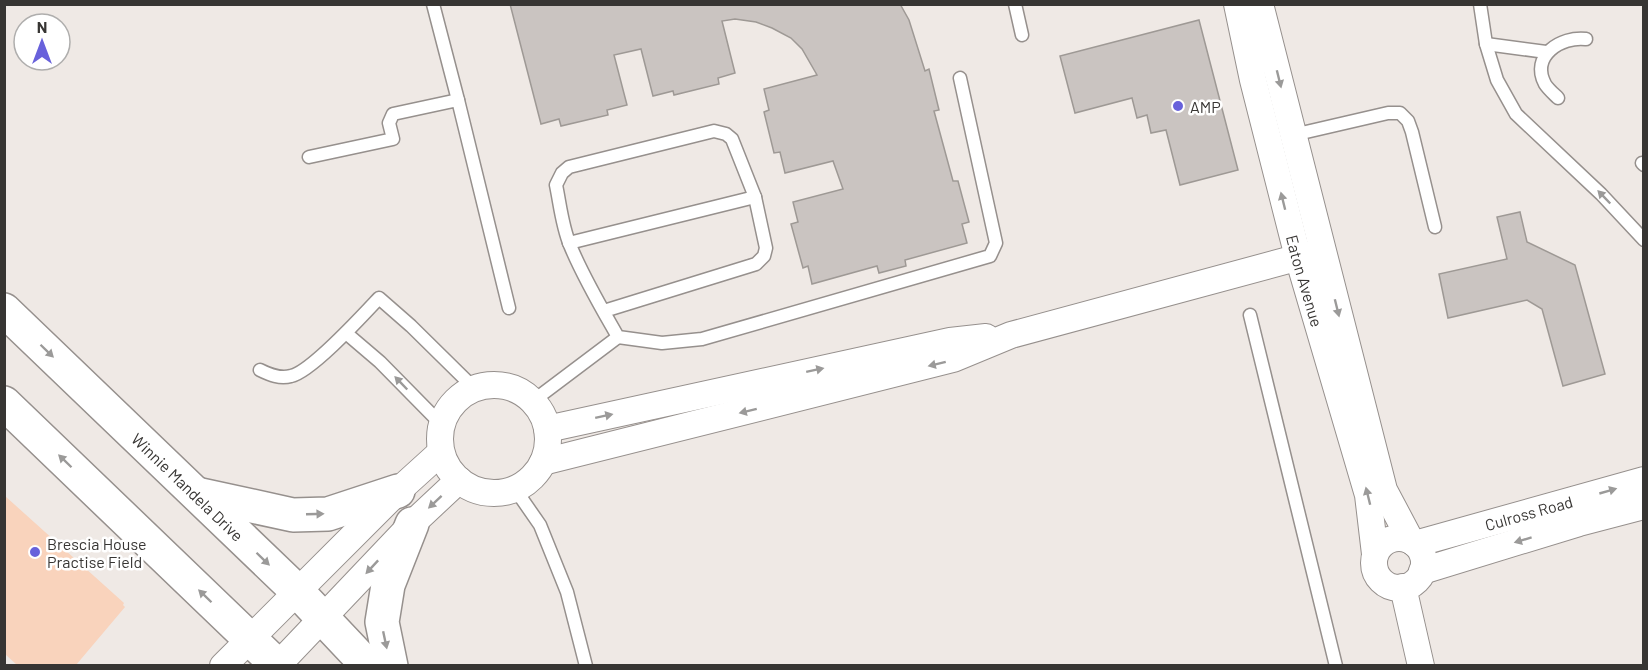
<svg xmlns="http://www.w3.org/2000/svg" width="1648" height="670" font-family="Barlow,sans-serif">
<style>
.green{fill:#f9d3bc}
.building{fill:#cac4c1;stroke:#9e9995;stroke-width:1.5}
.lines{fill:none;stroke-linecap:round;stroke-linejoin:round}
.lane-casing{stroke:#96908d;stroke-width:15}
.street-casing{stroke:#96908d;stroke-width:28}
.primary-casing{stroke:#96908d;stroke-width:36}
.lane{stroke:#fff;stroke-width:12}
.street{stroke:#fff;stroke-width:26}
.primary{stroke:#fff;stroke-width:33}
.oneway{fill:#9b9a99}
.poi-dot{fill:#6861db;stroke:#fff;stroke-width:2}
.labels{text-anchor:middle;dominant-baseline:central;stroke-width:5;stroke-linejoin:round;paint-order:stroke}
.poi-label{font-size:16px;fill:#373533;stroke:#fff;text-anchor:start}
.street-label{font-size:16px;fill:#373533;stroke:#fff}
</style>
<rect width="100%" height="100%" fill="#efe9e5"/>
<!-- green -->
<polygon class="green" points="5,496 124,603 123,605 125,607 76,665 17,665 5,654"/>
<!-- building -->
<g class="building">
<polygon points="510,4 900,4 909,20 925,71 929,69 939,110 934,111 953,181 958,181 969,222 962,224 967,243 905,260 906,266 879,273 877,266 812,284 808,266 803,268 791,224 798,222 793,202 843,189 833,161 785,173 780,152 774,153 764,112 769,110 764,89 817,75 802,49 791,38 772,28 756,22 735,19 722,21 735,73 718,78 719,84 674,95 673,91 653,96 641,49 614,55 627,105 607,110 608,115 561,126 559,119 541,124"/>
<polygon points="1199,20 1238,170 1180,185 1166,130 1151,133 1147,115 1137,118 1132,98 1075,113 1060,56"/>
<polygon points="1520,212 1527,242 1575,265 1605,374 1563,386 1542,309 1527,300 1448,318 1439,274 1507,259 1497,217"/>
</g>
<g class="lines">
<!-- lane casing -->
<g class="lane-casing">
<g id="lane">
<polyline points="433,4 458,100"/>
<polyline points="1015,4 1022,35"/>
<polyline points="1480,4 1486,44 1497,80 1516,114 1601,194 1644,240"/>
<polyline points="1486,44 1546,52"/>
<path d="M1558 98C1554 94 1548 89 1545 84 1530 56 1561 36 1586 39"/>
<polyline points="1293,135 1388,113 1400,113 1408,121 1412,132 1435,227"/>
<polyline points="309,157 393,139 389,123 393,114 458,100 509,308"/>
<polyline points="1642,163 1644,165"/>
<polyline points="569,243 755,197"/>
<path d="M604 311 756 264 764 256 766 248 755 197 732 139 726 134 714 131 569 167 562 173 556 185C560 204 562 226 570 245 583 277 601 307 618 337L662 343 702 339 990 256 996 243 960 78"/>
<polyline points="1250,315 1336,666"/>
<polyline points="346,333 380,362 442,425"/>
<path d="M260 370C270 375 280 379 291 376 311 372 363 315 379 298L411 326 475 389"/>
<polyline points="533,401 618,337"/>
<polyline points="515,489 540,525 567,592 586,666"/>
</g>
</g>
<!-- street casing -->
<g class="street-casing">
<g id="street">
<path id="s1" d="M1237 4 1253 80 1298 257 1368 495 1375 554"/>
<polyline points="1260,4 1384,490 1411,541"/>
<circle cx="494" cy="439" r="54"/>
<polyline points="547,429 950,341 986,337"/>
<polyline points="543,462 953,359 1011,335 1322,251"/>
<circle cx="1399" cy="563" r="25"/>
<path id="s2" d="M1415 544 1644 480"/>
<polyline points="1422,571 1579,523 1644,506"/>
<polyline points="1403,587 1421,666"/>
<polyline points="223,666 398,491 441,452"/>
<polyline points="277,666 412,524 459,480"/>
</g>
</g>
<!-- primary casing -->
<g class="primary-casing">
<g id="primary">
<path id="s3" d="M4 310 298 592 368 666"/>
<polyline points="4,403 278,666"/>
<polyline points="197,494 293,515 328,514 398,491"/>
<polyline points="391,666 382,622 388,585 412,524"/>
</g>
</g>
<!-- lane -->
<use href="#lane" class="lane"/>
<!-- street -->
<use href="#street" class="street"/>
<!-- primary -->
<use href="#primary" class="primary"/>
</g>
<!-- one-way arrows -->
<defs><path id="oneway-solid" d="M-6-.8H1V-3.2L6.5 0L1 3.2V.8H-6Z" transform="scale(1.5)"/></defs>
<g class="oneway">
<use href="#oneway-solid" transform="translate(1279 79) rotate(76)"/>
<use href="#oneway-solid" transform="translate(1604 197) rotate(-134)"/>
<use href="#oneway-solid" transform="translate(1283 201) rotate(-104)"/>
<use href="#oneway-solid" transform="translate(1337 308) rotate(76)"/>
<use href="#oneway-solid" transform="translate(47 351) rotate(44)"/>
<use href="#oneway-solid" transform="translate(937 364) rotate(166)"/>
<use href="#oneway-solid" transform="translate(815 370) rotate(-12)"/>
<use href="#oneway-solid" transform="translate(401 383) rotate(-134)"/>
<use href="#oneway-solid" transform="translate(748 411) rotate(166)"/>
<use href="#oneway-solid" transform="translate(604 416) rotate(-12)"/>
<use href="#oneway-solid" transform="translate(65 461) rotate(-136)"/>
<use href="#oneway-solid" transform="translate(1608 491) rotate(-16)"/>
<use href="#oneway-solid" transform="translate(1368 496) rotate(-104)"/>
<use href="#oneway-solid" transform="translate(435 502) rotate(137)"/>
<use href="#oneway-solid" transform="translate(315 514) rotate(-2)"/>
<use href="#oneway-solid" transform="translate(1523 540) rotate(163)"/>
<use href="#oneway-solid" transform="translate(263 559) rotate(44)"/>
<use href="#oneway-solid" transform="translate(372 567) rotate(133)"/>
<use href="#oneway-solid" transform="translate(205 596) rotate(-136)"/>
<use href="#oneway-solid" transform="translate(385 640) rotate(78)"/>
</g>
<!-- markers -->
<g class="poi-dot">
<circle cx="1178" cy="106" r="6"/>
<circle cx="35" cy="552" r="6"/>
</g>
<g class="labels">
<!-- poi labels -->
<g class="poi-label">
<text x="1190" y="106">AMP</text>
<text x="47" y="543">Brescia House<tspan x="47" dy="18">Practise Field</tspan></text>
</g>
<!-- street labels -->
<g class="street-label">
<text stroke="none"><textPath href="#s1" startOffset="285">Eaton Avenue</textPath></text>
<text stroke="none"><textPath href="#s3" startOffset="255">Winnie Mandela Drive</textPath></text>
<text stroke="none"><textPath href="#s2" startOffset="118">Culross Road</textPath></text>
</g>
</g>
<!-- border -->
<rect width="1648" height="670" fill="none" stroke="#373533" stroke-width="12"/>
<!-- north arrow -->
<g transform="translate(42 42)"><circle r="28" fill="#ffffff" stroke="#afaead" stroke-width="1.5"/>
<path d="M0-4.5L10 22L0 15L-10 22Z" fill="#6861db"/>
<text y="-9" font-size="16" font-weight="bold" text-anchor="middle" fill="#373533">N</text>
</g>
</svg>
